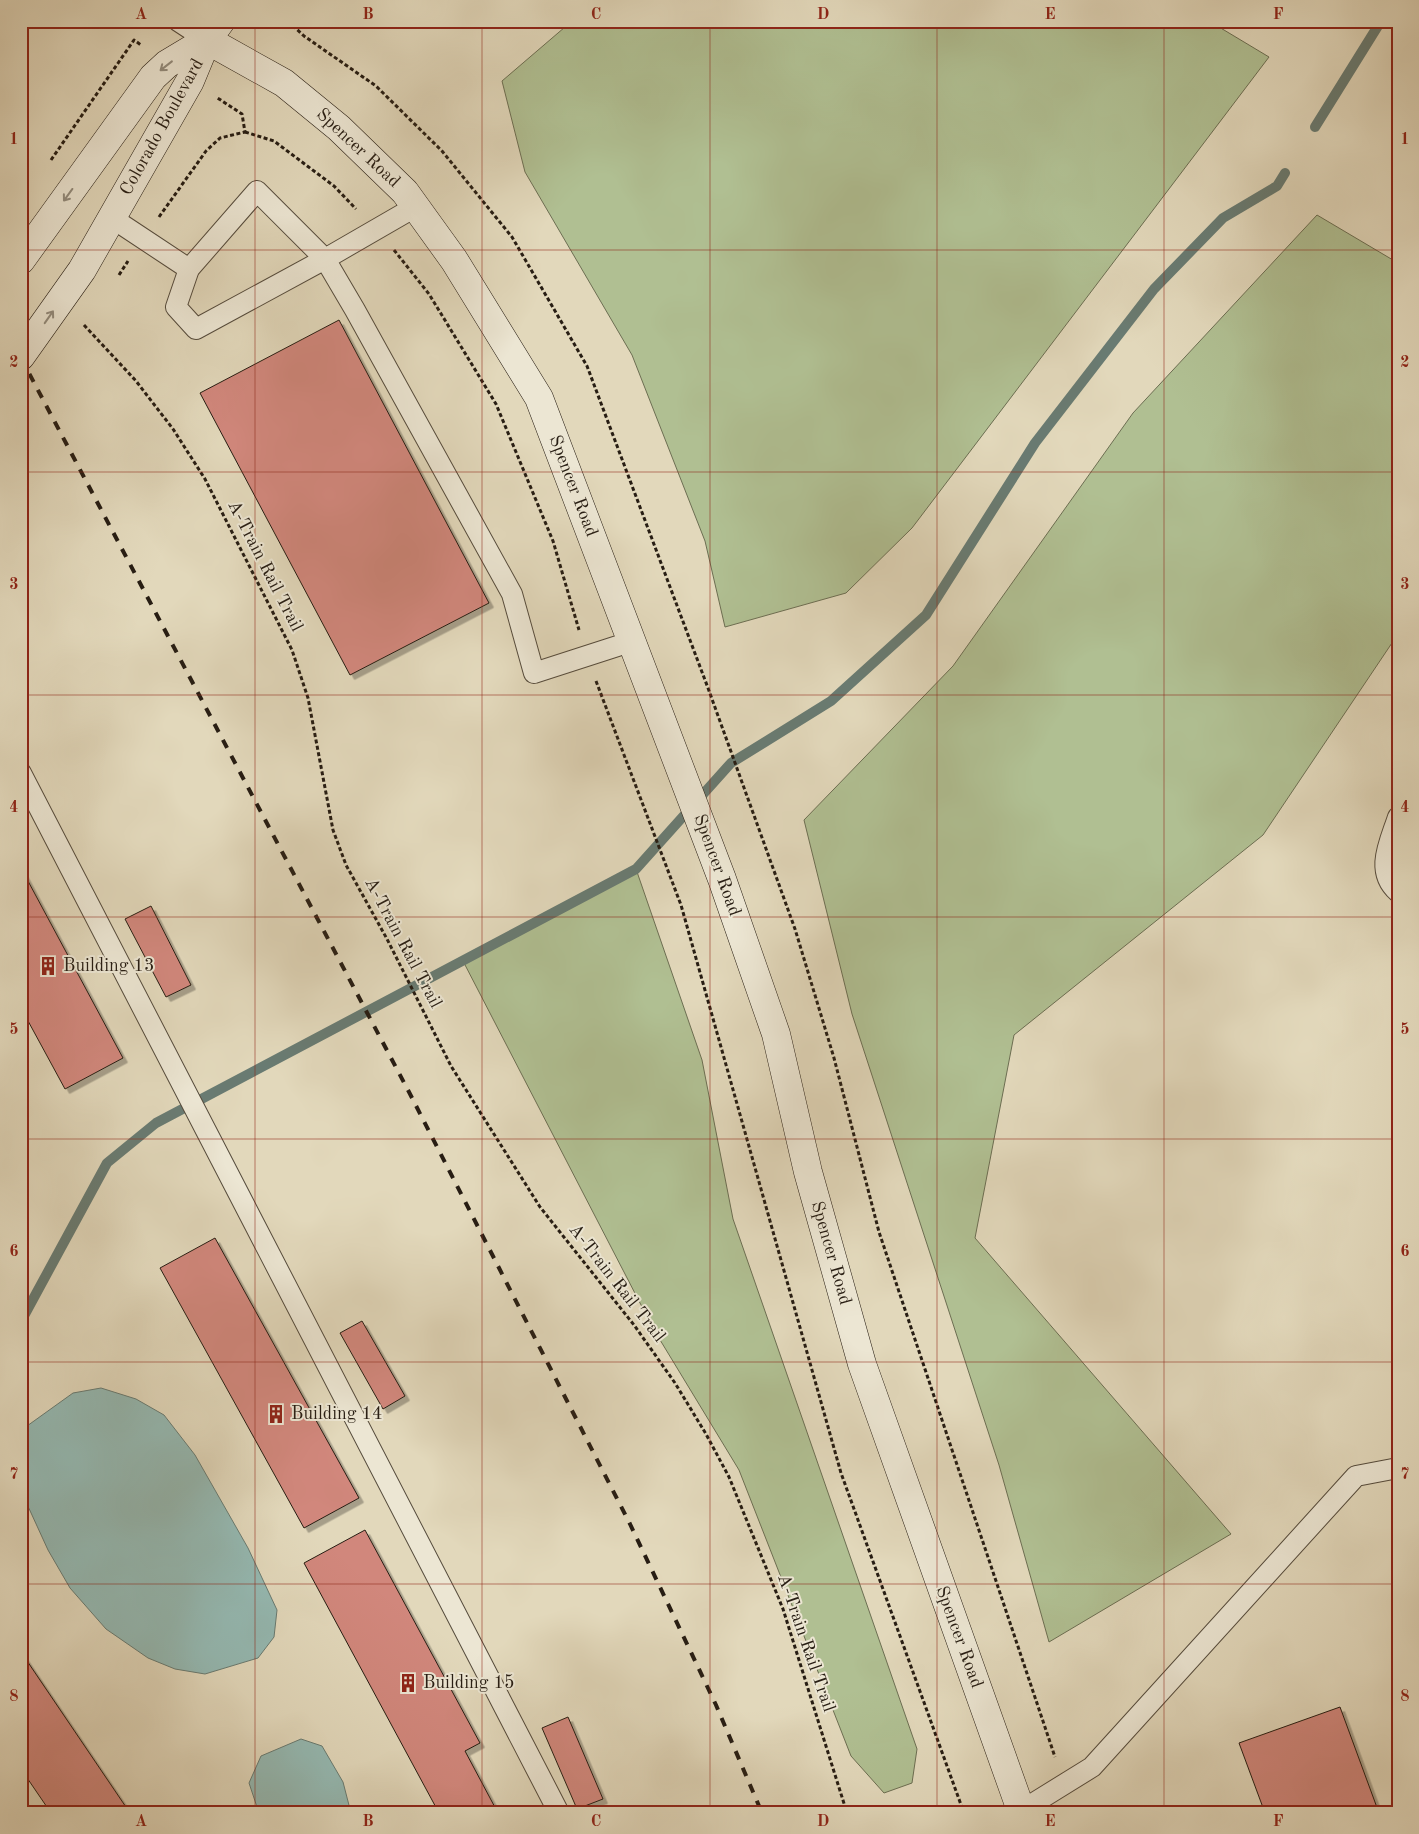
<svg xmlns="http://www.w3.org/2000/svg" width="1419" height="1834" font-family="'Old Standard TT',serif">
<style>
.green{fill:#b0bf92;stroke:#6c6e52}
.water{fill:#95b9b2;stroke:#697b72}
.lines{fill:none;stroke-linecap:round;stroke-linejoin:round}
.stream{stroke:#697b72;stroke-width:10}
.building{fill:#d1877b;stroke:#271d13;filter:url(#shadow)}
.lane-casing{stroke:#564c3d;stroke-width:22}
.secondary-casing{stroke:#271d13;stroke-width:29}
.path{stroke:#271d13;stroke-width:3;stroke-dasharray:4 2.5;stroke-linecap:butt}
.lane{stroke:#ece6d3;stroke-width:20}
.secondary{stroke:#ece6d3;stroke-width:28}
.rail{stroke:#271d13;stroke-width:4;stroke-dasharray:9 9;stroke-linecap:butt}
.oneway{stroke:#938c7d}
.grid{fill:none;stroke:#8f2418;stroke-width:1;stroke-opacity:0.55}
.labels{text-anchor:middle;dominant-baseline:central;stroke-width:4;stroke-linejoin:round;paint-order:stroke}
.street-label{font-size:18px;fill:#271d13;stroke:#ece6d3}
.poi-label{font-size:18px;fill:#271d13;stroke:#ece6d3;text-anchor:start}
.neatline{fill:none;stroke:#8f2418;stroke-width:2}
.grid-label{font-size:16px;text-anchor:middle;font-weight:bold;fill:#8f2418}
</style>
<defs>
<filter id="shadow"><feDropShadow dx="4.5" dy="4.5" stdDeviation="0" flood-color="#0004"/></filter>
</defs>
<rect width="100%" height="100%" fill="#e2d8bb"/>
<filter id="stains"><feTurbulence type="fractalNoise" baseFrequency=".004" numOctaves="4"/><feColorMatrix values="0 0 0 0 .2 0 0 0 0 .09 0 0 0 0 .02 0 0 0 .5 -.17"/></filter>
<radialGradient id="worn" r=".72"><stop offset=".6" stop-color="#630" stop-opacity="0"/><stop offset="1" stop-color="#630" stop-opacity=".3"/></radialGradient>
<!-- green -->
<g class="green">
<polygon points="572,21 1209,21 1269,57 912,528 846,593 725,627 705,541 632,355 525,172 502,81"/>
<polygon points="1317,215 1398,263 1398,634 1263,835 1014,1035 975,1238 1231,1534 1049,1642 999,1465 852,1014 804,820 953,666 1133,413"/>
<polygon points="636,869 702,1060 733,1219 917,1749 912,1783 884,1793 851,1756 739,1470 654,1330 463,961"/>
</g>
<!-- water -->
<g class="water">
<polygon points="101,1388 136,1399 164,1415 195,1455 248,1548 277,1610 274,1637 258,1658 205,1674 175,1669 148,1658 106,1629 70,1588 48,1550 21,1491 21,1443 27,1426 73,1393"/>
<polygon points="301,1739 322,1746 343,1782 351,1813 259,1813 249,1783 261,1756"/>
</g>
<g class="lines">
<!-- stream -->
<g class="stream">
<polyline points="1315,127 1381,21"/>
<polyline points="21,1318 25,1314 107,1163 156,1123 636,869 731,763 831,701 926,615 1035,443 1154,289 1223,218 1277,186 1285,173"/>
</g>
</g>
<!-- building -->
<g class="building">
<polygon points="339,320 489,603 350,675 200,393"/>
<polygon points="21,868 123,1058 65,1089 21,1008"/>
<polygon points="151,906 191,985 166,997 125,919"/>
<polygon points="215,1238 359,1498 304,1528 160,1268"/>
<polygon points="362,1321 405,1396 383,1409 340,1333"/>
<polygon points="365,1530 480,1743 465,1751 498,1813 439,1813 304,1563"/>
<polygon points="21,1652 130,1813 51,1813 21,1769"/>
<polygon points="1340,1707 1379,1813 1265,1813 1239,1743"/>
<polygon points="568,1717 603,1799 577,1809 542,1728"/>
</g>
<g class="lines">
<!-- lane casing -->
<g class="lane-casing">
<g id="lane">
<polyline points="178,21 207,40"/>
<polyline points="415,207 325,259 196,329 176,307 189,269 257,191 325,259 355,310 512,594 534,673 633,641"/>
<polyline points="112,218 189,269"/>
<polyline points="21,773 559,1813"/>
<path d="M1398 817C1390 842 1374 871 1398 892"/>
<polyline points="1021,1811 1092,1767 1356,1476 1398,1468"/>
</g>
</g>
<!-- secondary casing -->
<g class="secondary-casing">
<g id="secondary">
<polyline points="207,40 284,83 339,128 405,192 454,260 539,398 722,879 776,1034 808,1172 862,1364 1022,1813"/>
<polyline points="21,260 153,77 167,64 207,40"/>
<polyline points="21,356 82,270 190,81 207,40 221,21"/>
</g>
</g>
<!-- path -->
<g class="path">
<polyline points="288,21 304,36 376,86 442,151 512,237 587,366 708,688 795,929 834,1058 879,1232 1055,1757"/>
<polyline points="245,132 274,141 334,186 356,209"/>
<polyline points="51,160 134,40 141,45"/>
<polyline points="159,217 206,151 220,138 245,132 242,114 216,97"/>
<polyline points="394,250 429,294 496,404 553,541 579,630"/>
<polyline points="119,275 128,261"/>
<polyline points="84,325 136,381 173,429 205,479 292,650 308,698 333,830 346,865 387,939 451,1066 540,1207 634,1325 675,1383 706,1434 729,1477 783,1609 847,1813"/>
<polyline points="596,681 681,905 841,1473 964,1813"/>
</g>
<!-- lane -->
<use href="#lane" class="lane"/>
<!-- secondary -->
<use href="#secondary" class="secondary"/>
<!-- rail -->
<polyline class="rail" points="21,358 409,1092 630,1524 716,1705 762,1813"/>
</g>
<!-- one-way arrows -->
<defs><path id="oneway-shaft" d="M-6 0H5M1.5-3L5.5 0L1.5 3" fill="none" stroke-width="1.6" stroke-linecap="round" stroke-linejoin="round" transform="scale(1.25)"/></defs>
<g class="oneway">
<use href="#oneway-shaft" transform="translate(166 66) rotate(142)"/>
<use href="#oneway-shaft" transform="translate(68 195) rotate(126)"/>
<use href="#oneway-shaft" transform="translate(49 317) rotate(-55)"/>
</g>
<!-- grid -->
<path class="grid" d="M255 21V1813M482 21V1813M710 21V1813M937 21V1813M1164 21V1813M21 250H1398M21 472H1398M21 695H1398M21 917H1398M21 1139H1398M21 1362H1398M21 1584H1398"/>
<!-- icons -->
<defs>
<g id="building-bare" transform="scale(1.5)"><path d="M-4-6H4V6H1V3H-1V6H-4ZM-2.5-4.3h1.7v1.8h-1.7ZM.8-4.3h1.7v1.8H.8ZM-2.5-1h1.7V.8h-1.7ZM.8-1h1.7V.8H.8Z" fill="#8f2418" stroke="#ece6d3" stroke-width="2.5" paint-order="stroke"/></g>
</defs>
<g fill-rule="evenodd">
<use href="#building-bare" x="48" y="966"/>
<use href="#building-bare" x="276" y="1414"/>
<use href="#building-bare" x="408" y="1683"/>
</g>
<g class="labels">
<!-- street labels -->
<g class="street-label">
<text transform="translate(162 127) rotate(-61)">Colorado Boulevard</text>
<text transform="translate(358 148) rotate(43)">Spencer Road</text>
<text transform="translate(573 486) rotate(69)">Spencer Road</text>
<text transform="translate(265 566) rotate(63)">A-Train Rail Trail</text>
<text transform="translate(717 865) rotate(70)">Spencer Road</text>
<text transform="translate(403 943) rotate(62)">A-Train Rail Trail</text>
<text transform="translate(831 1253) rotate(74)">Spencer Road</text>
<text transform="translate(617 1283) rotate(52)">A-Train Rail Trail</text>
<text transform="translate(959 1637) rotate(70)">Spencer Road</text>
<text transform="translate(806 1643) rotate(71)">A-Train Rail Trail</text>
</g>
<!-- poi labels -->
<g class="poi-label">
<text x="63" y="966">Building 13</text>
<text x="291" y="1414">Building 14</text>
<text x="423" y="1683">Building 15</text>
</g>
</g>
<!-- margin -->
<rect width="1419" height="1834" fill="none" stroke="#e2d8bb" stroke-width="55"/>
<rect x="28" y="28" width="1364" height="1778" class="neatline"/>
<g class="grid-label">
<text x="141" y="19">A</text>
<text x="368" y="19">B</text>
<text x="596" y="19">C</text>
<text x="823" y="19">D</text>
<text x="1050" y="19">E</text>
<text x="1278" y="19">F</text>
<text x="14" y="144">1</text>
<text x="1405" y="144">1</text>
<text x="14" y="367">2</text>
<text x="1405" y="367">2</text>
<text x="14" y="589">3</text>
<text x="1405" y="589">3</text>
<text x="14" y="812">4</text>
<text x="1405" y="812">4</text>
<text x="14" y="1034">5</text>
<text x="1405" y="1034">5</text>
<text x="14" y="1256">6</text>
<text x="1405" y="1256">6</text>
<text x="14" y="1479">7</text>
<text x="1405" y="1479">7</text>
<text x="14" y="1701">8</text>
<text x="1405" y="1701">8</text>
<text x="141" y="1826">A</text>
<text x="368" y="1826">B</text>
<text x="596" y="1826">C</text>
<text x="823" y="1826">D</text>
<text x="1050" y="1826">E</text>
<text x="1278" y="1826">F</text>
</g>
<rect width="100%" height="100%" filter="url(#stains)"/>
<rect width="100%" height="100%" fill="url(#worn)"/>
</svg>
